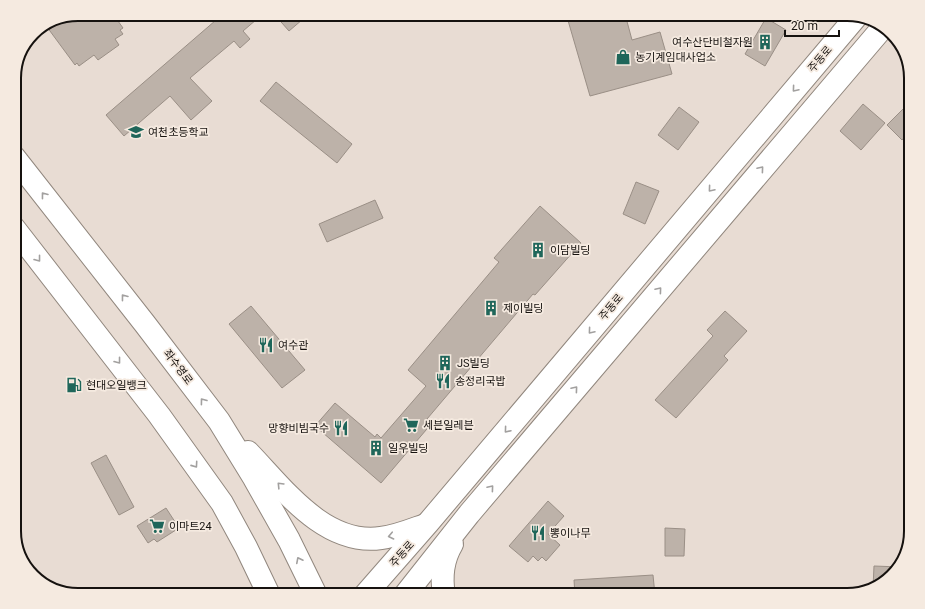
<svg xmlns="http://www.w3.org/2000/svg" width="925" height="609" font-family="Roboto,'Noto Sans KR',sans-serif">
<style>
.building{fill:#bdb2a9;stroke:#9a8f86}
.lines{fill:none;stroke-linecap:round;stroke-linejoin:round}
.secondary-casing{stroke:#91877e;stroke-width:24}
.secondary{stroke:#fff;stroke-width:22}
.oneway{stroke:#a2a09f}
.labels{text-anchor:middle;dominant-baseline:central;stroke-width:3.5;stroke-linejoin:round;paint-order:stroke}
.poi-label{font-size:11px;fill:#16120f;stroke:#f5eae0;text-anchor:start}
.street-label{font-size:11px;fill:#16120f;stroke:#f5eae0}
.rim{fill:none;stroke:#16120f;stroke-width:2}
</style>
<rect width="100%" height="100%" fill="#e8dcd3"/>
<!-- building -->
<g class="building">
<polygon points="78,14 113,14 123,28 120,30 123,34 115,39 119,45 98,60 94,55 79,66 77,63 75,65 47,27"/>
<polygon points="223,14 263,14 243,31 250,39 240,48 234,41 190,78 212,101 191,120 170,96 124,136 106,115"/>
<polygon points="274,14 309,14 289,31"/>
<polygon points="577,14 625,14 632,40 660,32 672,74 590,96 567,17"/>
<polygon points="766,18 786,30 765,66 745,54"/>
<polygon points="276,82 352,144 337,163 260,101"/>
<polygon points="911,101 911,130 902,140 887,125"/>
<polygon points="863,104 885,123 861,150 840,131"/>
<polygon points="679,107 699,122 678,150 658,135"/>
<polygon points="636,182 659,191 645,224 623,214"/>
<polygon points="375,200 383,218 327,242 319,224"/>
<polygon points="540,206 581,243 535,295 533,294 427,419 432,423 381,483 315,426 335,403 375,437 377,434 381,438 426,386 408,370 499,262 494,258"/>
<polygon points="251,306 305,370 282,388 229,324"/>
<polygon points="725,311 747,331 724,356 728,360 676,418 655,400 713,336 707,330"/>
<polygon points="106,455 134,507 119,515 91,463"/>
<polygon points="548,501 564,516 548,534 560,545 546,561 542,557 538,561 533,556 528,562 509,546"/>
<polygon points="166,508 179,528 157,542 154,539 148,543 137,526"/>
<polygon points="665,528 685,529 684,556 665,556"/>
<polygon points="874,566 900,567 879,587 873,588"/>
<polygon points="653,575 655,595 575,595 574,580"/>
</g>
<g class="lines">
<!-- secondary casing -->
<g class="secondary-casing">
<g id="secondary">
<polyline points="14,157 145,324 219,421 254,478 289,540 316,595"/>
<polyline points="14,228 159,415 222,503 246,547 269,595"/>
<path d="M248 452C283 488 324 546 381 538 397 536 411 530 425 525"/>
<polyline points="365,595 428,523 856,17"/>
<polyline points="405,595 469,514 884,26"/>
<path d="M444 595C441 578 443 559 452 544"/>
</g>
</g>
<!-- secondary -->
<use href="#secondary" class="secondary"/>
</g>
<!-- one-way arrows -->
<defs><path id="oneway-chevron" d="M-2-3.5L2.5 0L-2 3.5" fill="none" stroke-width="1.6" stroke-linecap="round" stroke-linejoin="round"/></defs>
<g class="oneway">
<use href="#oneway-chevron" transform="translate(795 89) rotate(130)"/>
<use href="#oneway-chevron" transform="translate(761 169) rotate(-50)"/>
<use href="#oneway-chevron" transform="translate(711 189) rotate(130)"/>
<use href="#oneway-chevron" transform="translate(44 195) rotate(-128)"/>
<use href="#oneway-chevron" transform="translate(38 259) rotate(52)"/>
<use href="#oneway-chevron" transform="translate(659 290) rotate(-50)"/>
<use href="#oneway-chevron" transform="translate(124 297) rotate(-128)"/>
<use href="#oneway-chevron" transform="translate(591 331) rotate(130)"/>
<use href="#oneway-chevron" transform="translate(118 361) rotate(52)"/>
<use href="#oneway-chevron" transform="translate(575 389) rotate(-50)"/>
<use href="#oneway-chevron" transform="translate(203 401) rotate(-127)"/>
<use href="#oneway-chevron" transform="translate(507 430) rotate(130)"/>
<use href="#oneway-chevron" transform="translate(195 465) rotate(55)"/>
<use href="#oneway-chevron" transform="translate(280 485) rotate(-134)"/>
<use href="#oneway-chevron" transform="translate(491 488) rotate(-50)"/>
<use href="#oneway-chevron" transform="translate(391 536) rotate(168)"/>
<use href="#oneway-chevron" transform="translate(299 560) rotate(-117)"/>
</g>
<!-- icons -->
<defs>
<g id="building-bare" transform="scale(1.2)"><path d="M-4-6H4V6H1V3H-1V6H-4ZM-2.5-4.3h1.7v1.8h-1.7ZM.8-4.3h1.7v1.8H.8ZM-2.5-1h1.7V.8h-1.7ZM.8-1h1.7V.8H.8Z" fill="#1f665a" stroke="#f5eae0" stroke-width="2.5" paint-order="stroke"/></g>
<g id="shop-bare" transform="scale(1.2)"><path d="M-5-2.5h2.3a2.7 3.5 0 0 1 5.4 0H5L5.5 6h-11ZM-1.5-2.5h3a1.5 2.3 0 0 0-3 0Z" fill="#1f665a" stroke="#f5eae0" stroke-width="2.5" paint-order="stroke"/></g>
<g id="school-bare" transform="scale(1.2)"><path d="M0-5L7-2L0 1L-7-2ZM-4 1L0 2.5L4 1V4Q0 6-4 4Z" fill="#1f665a" stroke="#f5eae0" stroke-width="2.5" paint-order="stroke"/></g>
<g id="restaurant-bare" transform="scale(1.2)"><path d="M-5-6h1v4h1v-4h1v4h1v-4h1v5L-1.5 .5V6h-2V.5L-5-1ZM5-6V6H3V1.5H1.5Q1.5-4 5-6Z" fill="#1f665a" stroke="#f5eae0" stroke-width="2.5" paint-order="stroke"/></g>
<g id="fuel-bare" transform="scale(1.2)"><path d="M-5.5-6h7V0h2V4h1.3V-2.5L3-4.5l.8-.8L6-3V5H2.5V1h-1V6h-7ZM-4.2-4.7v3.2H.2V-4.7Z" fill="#1f665a" stroke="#f5eae0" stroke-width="2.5" paint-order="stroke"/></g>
<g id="supermarket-bare" transform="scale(1.2)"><path d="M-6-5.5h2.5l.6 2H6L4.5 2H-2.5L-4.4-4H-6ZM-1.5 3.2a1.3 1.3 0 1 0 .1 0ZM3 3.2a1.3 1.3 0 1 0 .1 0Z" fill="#1f665a" stroke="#f5eae0" stroke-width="2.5" paint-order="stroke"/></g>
</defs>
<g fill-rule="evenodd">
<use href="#building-bare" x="765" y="42"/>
<use href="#shop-bare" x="623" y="57"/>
<use href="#school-bare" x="136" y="132"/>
<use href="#building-bare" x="538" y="250"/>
<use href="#building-bare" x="491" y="308"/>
<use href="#restaurant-bare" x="266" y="345"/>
<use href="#building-bare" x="445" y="363"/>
<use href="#restaurant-bare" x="443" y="381"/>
<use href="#fuel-bare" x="74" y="385"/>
<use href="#supermarket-bare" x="411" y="425"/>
<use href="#restaurant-bare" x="341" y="428"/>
<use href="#building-bare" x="376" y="448"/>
<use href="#supermarket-bare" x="157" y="526"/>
<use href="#restaurant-bare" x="538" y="533"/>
</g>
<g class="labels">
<!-- poi labels -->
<g class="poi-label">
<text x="753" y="42" text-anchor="end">여수산단비철자원</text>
<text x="635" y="57">농기계임대사업소</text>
<text x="148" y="132">여천초등학교</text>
<text x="550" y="250">이담빌딩</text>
<text x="503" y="308">제이빌딩</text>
<text x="278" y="345">여수관</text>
<text x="457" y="363">JS빌딩</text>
<text x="455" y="381">송정리국밥</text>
<text x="86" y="385">현대오일뱅크</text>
<text x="423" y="425">세븐일레븐</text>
<text x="329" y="428" text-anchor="end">망향비빔국수</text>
<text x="388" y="448">일우빌딩</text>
<text x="169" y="526">이마트24</text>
<text x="550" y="533">뽕이나무</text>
</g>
<!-- street labels -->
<g class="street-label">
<text transform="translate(820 59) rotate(-50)">주동로</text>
<text transform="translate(611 307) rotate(-50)">주동로</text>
<text transform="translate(178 367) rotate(53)">좌수영로</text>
<text transform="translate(402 554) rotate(-48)">주동로</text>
</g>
</g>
<!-- crop -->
<path d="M0 0H925V609H0ZM78 21H847A57 57 0 0 1 904 78V531A57 57 0 0 1 847 588H78A57 57 0 0 1 21 531V78A57 57 0 0 1 78 21Z" fill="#f5eae0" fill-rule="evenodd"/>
<path class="rim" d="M78 21H847A57 57 0 0 1 904 78V531A57 57 0 0 1 847 588H78A57 57 0 0 1 21 531V78A57 57 0 0 1 78 21Z"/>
<!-- scale -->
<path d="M785 30v6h54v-6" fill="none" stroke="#16120f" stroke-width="2"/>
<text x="791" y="30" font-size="12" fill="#16120f" stroke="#f5eae0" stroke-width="3" paint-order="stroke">20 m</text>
</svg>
